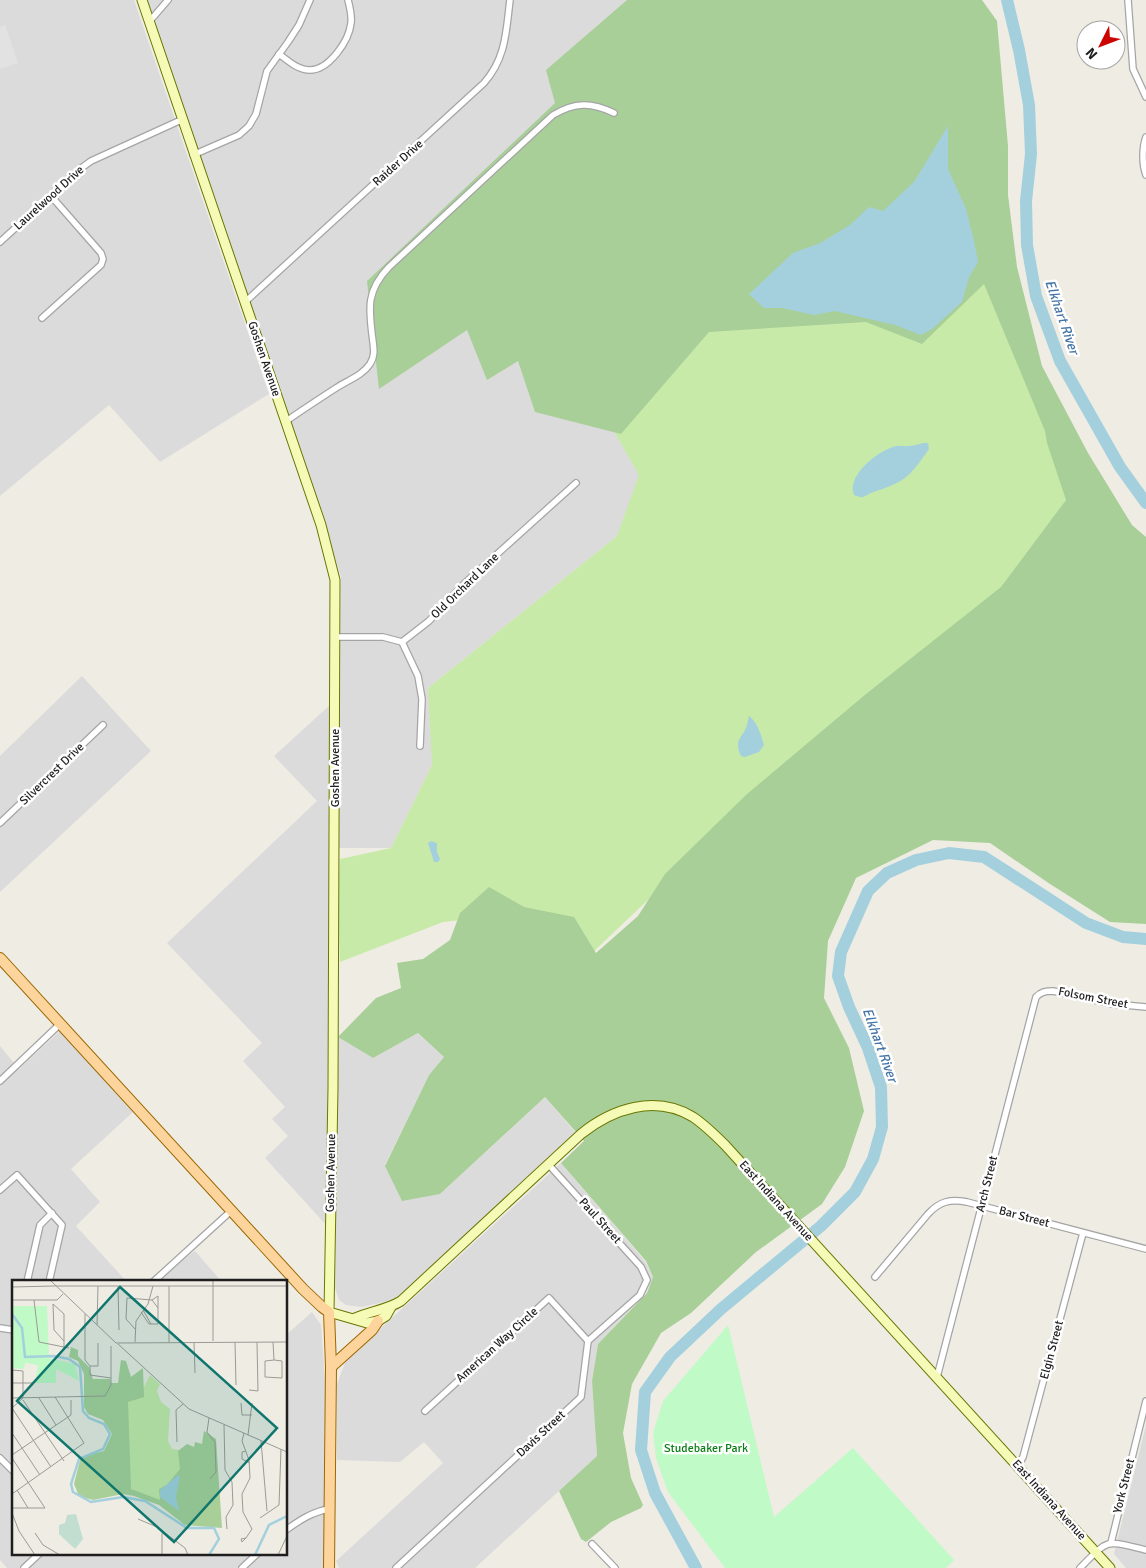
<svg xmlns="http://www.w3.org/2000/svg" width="1146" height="1568" font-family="Signika,sans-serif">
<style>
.residential{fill:#dcdbdb}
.grass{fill:#c8eaa9}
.forest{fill:#a8cf98}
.park{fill:#c0fac6}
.parking{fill:#e2e2e2}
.water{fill:#a4d0de}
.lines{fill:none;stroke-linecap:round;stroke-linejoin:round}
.river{stroke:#a4d0de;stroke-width:12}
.street-casing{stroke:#a5a5a5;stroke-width:8}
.secondary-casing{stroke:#697703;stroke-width:11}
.primary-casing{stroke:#996800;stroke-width:12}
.street{stroke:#fff;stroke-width:5.5}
.secondary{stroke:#f6fab7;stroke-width:9}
.primary{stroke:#fdd49c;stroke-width:10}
.labels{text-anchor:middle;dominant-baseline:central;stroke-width:5;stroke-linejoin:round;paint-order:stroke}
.street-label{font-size:12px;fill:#1e1e1e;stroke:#fff}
.park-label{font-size:12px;fill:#0a7f15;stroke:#fff}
.water-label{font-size:14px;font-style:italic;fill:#4676a7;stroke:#fff}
.inset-river{fill:none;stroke:#a4d0de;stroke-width:2.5}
.inset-road{fill:none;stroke:#9b9a95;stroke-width:1}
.view{fill:#0f766e;fill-opacity:0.15;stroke:#0f766e;stroke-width:2.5}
.inset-edge{fill:none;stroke:#1e1e1e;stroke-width:2.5}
</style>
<rect width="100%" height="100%" fill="#efece4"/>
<!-- residential -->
<g class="residential">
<polygon points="0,0 134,0 269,394 160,462 109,405 0,496"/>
<polygon points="145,0 798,0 649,467 627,528 428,688 439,752 391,848 339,848 341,577"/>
<polygon points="82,676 151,751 0,892 0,756"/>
<polygon points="330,705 327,1226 265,1158 288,1136 272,1119 285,1107 243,1061 262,1043 167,943 317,801 274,756"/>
<polygon points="60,1031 133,1112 71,1169 100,1202 76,1226 127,1282 14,1282 14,1554 286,1554 286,1335 312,1312 321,1325 325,1379 324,1568 7,1568 0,1560 0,1046 19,1069"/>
<polygon points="418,1033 444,1057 429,1075 385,1165 440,1194 545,1097 575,1132 397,1299 362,1307 346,1305 339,1300 335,1288 338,1037 373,1058"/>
<polygon points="561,1163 645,1261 653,1277 646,1293 598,1344 592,1381 597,1456 475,1568 339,1568 336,1561 443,1463 424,1442 400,1462 337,1460 337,1384 346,1360"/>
<polygon points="195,1251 222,1282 150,1282"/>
<polygon points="1146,1425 1146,1568 1126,1568 1114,1554"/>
</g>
<!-- grass -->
<polygon class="grass" points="996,242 1066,500 1002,598 734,818 589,956 514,914 443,922 340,962 338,897 340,859 391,848 432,765 428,688 617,536 639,475 609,423 702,296"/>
<!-- forest -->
<polygon class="forest" points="627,0 982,0 997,21 1008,146 1008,195 1017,267 1042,366 1088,453 1132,525 1146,537 1146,924 1110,922 1050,884 990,843 933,840 856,878 828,941 824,998 849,1048 864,1111 845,1167 822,1204 756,1252 691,1313 661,1333 632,1384 623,1433 631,1478 643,1505 641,1508 611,1522 586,1542 581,1539 559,1491 597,1456 592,1381 598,1344 647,1293 653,1277 646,1261 561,1163 584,1141 545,1097 440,1194 402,1201 385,1166 429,1075 444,1057 418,1033 373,1058 338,1037 376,998 401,988 397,963 423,959 450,940 460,913 489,887 524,907 574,917 596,953 638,916 665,874 747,794 866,694 1001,587 1066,500 1047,443 1045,431 984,284 922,344 866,322 709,332 621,434 535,412 518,361 487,380 467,330 379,389 367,281 555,103 546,70"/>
<!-- park -->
<polygon class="park" points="728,1325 774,1517 853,1448 954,1560 946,1568 725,1568 668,1492 656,1458 653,1433 663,1401"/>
<!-- parking -->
<polygon class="parking" points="5,25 18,63 0,69 0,27"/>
<!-- water -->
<g class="water">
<polygon points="948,126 948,169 966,209 974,241 978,262 969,277 962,302 932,329 921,335 895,325 835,311 814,315 782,308 764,308 749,294 793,253 820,243 850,225 869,207 883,211 914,182"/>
<path d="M923 443H928L929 449C908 479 906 481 871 493 862 497 865 499 854 495 846 475 879 450 896 446 900 445 904 447 908 446 913 446 918 444 923 443Z"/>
<path d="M749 716C758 723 761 735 764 745L759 752 745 757 741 756C733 739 743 738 747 725 748 722 748 719 749 716Z"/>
<polygon points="431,841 437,843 437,852 440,859 438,862 434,862 428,843"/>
</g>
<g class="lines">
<!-- river -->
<g class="river">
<polyline points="1007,0 1019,50 1029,105 1031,154 1026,201 1027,245 1036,296 1060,361 1120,467 1146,503"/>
<polyline points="696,1568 655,1493 641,1450 645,1392 670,1357 721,1309 821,1226 855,1192 873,1159 882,1127 881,1087 868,1048 849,1007 838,976 841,952 868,891 887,873 916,860 949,853 984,857 1086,923 1123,937 1146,939"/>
</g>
<!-- street casing -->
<g class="street-casing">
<g id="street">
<polyline points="1128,0 1133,69 1146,97"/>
<polyline points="149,22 168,0"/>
<path d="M279 54C288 61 298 70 310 70 329 70 349 41 351 23 352 15 350 8 348 0"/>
<path d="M1146 137C1142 148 1142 164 1146 175"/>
<polyline points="193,155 239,135 249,126 256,114 267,71 288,42 299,25 310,0"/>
<polyline points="0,242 80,169 91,161 181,120"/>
<path d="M245 302 484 83C506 58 506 32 510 0"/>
<polyline points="42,318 101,265 103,259 101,253 51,196"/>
<path d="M285 422C302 410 319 399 336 388 348 380 362 376 370 364 375 356 374 350 373 342 369 310 365 292 389 267L553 115C575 102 591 102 614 113"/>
<polyline points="335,637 383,637 402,642 429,621 465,583 576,483"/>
<polyline points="402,642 418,676 422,699 420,746"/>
<polyline points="0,823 103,725"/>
<polyline points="0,1081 60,1024"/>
<polyline points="0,1190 17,1175 62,1225 49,1282"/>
<path d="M875 1277 928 1214C940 1201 950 1199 967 1202L1146 1249"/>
<polyline points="27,1282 40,1225 52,1213"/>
<polyline points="153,1282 231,1211"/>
<polyline points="0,1328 14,1330"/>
<path d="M937 1377 1036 997C1041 992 1045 991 1053 991L1113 1004 1146 1007"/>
<polyline points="425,1411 549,1298 588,1341"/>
<polyline points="0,1458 14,1472"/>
<polyline points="1018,1466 1023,1457 1083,1233"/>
<path d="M286 1530C300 1520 312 1512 329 1509"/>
<polyline points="1111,1543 1146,1401"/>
<polyline points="592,1544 615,1568"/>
<polyline points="24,1568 39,1554"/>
<polyline points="242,1568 257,1554"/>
<polyline points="396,1568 581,1397 588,1341 640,1295 647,1280 641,1267 549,1165"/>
<path d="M1080 1568C1110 1538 1104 1540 1146 1550"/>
</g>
</g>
<!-- secondary casing -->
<g class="secondary-casing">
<g id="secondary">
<polyline points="142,0 321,525 335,580 333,1088 329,1312 367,1323 378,1321 386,1316 391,1307"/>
<path d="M355 1318C370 1311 387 1310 401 1301L581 1134C612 1109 655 1094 693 1117 705 1125 715 1135 725 1145L1110 1568"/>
</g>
</g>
<!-- primary casing -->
<g class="primary-casing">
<g id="primary">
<polyline points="0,958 303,1289 322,1307 329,1312 331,1367 329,1568"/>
<polyline points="331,1367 372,1330 378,1321"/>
</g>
</g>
<!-- street -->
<use href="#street" class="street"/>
<!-- secondary -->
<use href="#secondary" class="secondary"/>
<!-- primary -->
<use href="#primary" class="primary"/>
</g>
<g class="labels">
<!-- street labels -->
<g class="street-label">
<text transform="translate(398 163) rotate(-42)">Raider Drive</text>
<text transform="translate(49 198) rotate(-42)">Laurelwood Drive</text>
<text transform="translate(264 359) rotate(71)">Goshen Avenue</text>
<text transform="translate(465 586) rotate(-44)">Old Orchard Lane</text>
<text transform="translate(335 768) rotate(-90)">Goshen Avenue</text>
<text transform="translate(52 774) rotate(-44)">Silvercrest Drive</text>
<text transform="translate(1093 998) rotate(11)">Folsom Street</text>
<text transform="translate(331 1173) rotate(-89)">Goshen Avenue</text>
<text transform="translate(987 1184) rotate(-76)">Arch Street</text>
<text transform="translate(776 1201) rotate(48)">East Indiana Avenue</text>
<text transform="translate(1024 1217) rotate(15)">Bar Street</text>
<text transform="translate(600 1221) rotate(48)">Paul Street</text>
<text transform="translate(497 1345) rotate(-42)">American Way Circle</text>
<text transform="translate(1052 1350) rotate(-75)">Elgin Street</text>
<text transform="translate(541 1434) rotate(-43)">Davis Street</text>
<text transform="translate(1124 1486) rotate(-76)">York Street</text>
<text transform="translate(1049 1500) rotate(48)">East Indiana Avenue</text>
</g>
<!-- park labels -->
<g class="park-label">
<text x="706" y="1448">Studebaker Park</text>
</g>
<!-- water labels -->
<g class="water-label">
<text transform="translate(1062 317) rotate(71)">Elkhart River</text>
<text transform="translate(880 1045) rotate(70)">Elkhart River</text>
</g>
</g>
<!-- overview -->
<g transform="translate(12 1280)">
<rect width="275" height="275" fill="#efece4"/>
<path d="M138 95 148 104 145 111 149 122 158 129 156 161 160 169 168 170 172 191 151 225 119 209 115 194 116 121 127 117Z" fill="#c8eaa9"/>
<path d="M59 67 66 70V76L77 87 81 99H98L99 103H106L109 80 114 81 119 97 131 88 132 117 116 122 119 209 148 220 147 209 155 205 168 189 166 171 175 164 182 167 183 162 190 164 192 151 204 159 210 248 173 245 147 225 122 216 111 214 81 220 67 216 62 204 68 180 73 176 92 171 100 154 91 140 76 134 72 127V94L66 81 57 77Z" fill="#a8cf98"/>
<path d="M64 234 71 259 63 269 47 254V245L53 243 55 235Z" fill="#c1ded1"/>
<path d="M0 26H35L37 78 63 84 67 101 44 89V103H23L26 85 13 83 12 89 0 88Z" fill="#c0fac6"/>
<path d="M165 196H168L164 217 167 231 148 217V210Z" fill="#a4d0de"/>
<path class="inset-river" d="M0 34 10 48 13 77 42 76 57 79 68 87 71 131 77 138 92 144 98 154 91 169 67 179 59 204 61 212 79 222 111 217 133 221 175 248H202L207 259 197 275M243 275 257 245 275 236"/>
<path class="inset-road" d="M38 0 104 63 275 62M201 0V61M42 6H275M106 6 107 50M157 6V62M0 7 42 6M0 20H45L51 14M22 20 27 62 57 68M41 24 52 34V68M41 24 42 50 52 61M131 30 139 44M129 32 137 44H146V16L140 20M73 34V80L78 86V95L99 98M85 45 86 6M123 49 114 39 115 18 140 20 146 28M123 62 124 41 136 24 141 6M182 62 183 93M223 62 224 105M261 62 262 80 253 81V97L270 98V81L262 80M106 64 177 129 275 172M78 86H86V63M0 90 11 91V118L0 128M0 103H20M237 110 246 111 245 62M0 118 93 116 99 105V66M27 118 44 145M11 120 52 181M229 123 230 135H240M0 128 39 187M197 138 195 152 203 162 204 192 198 199M212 145 213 190 220 202 221 225 214 237 215 249M0 153 28 195M232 153 230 161 237 180 238 198 230 214 231 232 240 249 234 258 229 259 230 262 234 258M236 155 240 123M249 161 255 231M165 162 164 130 171 124M234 171 230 172V179L238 183M0 175 59 135V120M0 178 33 228M5 210 16 228M0 214 72 163 43 117M0 228H33M0 233 7 251 23 275M248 238 267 225 269 169M126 239 145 247 173 268 176 275M23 253 31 265 48 275M150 253V275M266 275 275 256"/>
<path class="view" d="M108 7 265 148 162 262 5 121Z"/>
<rect width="275" height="275" class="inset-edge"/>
</g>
<!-- north arrow -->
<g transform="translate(1101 45) rotate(228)"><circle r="24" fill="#ffffff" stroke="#a5a5a5"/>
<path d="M0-4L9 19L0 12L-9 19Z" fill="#cd0300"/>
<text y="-8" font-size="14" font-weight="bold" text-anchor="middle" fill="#1e1e1e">N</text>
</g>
</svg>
